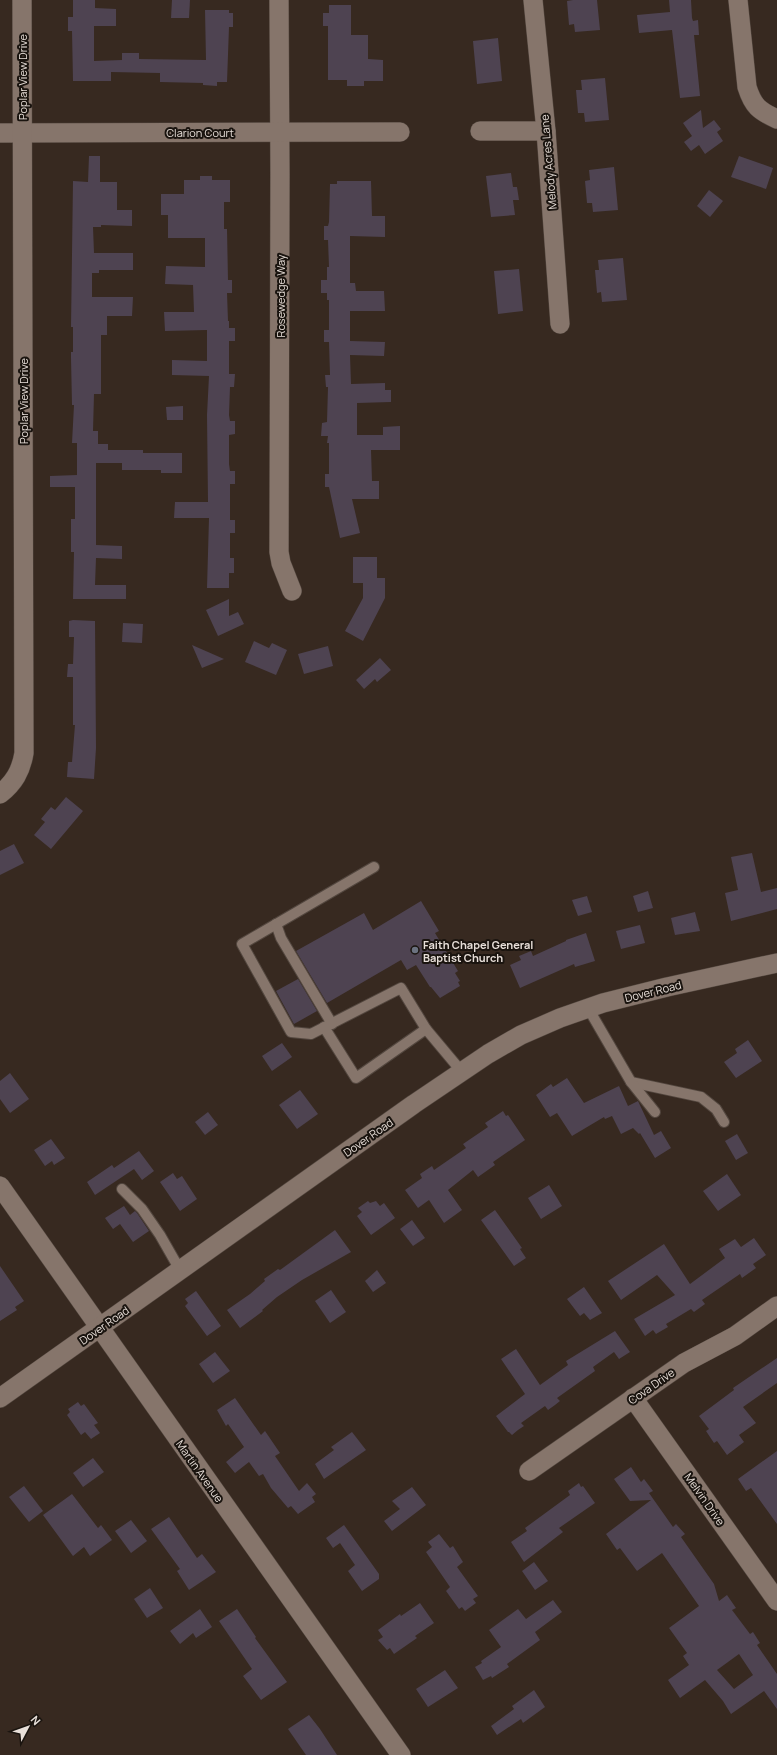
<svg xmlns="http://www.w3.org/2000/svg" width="777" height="1755" font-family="Manrope,sans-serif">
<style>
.building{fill:#4e4351;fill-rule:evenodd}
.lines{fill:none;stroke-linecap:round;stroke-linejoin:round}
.service-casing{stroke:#53473f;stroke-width:12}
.minor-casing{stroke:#53473f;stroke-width:20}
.service{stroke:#86756b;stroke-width:10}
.minor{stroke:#86756b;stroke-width:19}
.worship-dot{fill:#6b7280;stroke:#1a140f;stroke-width:1.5}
.labels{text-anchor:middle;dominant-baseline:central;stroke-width:4;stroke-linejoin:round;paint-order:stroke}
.street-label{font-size:11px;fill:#e8dfd9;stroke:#1a140f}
.poi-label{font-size:11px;font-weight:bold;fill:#e8dfd9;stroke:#1a140f;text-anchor:start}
</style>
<rect width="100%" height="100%" fill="#372920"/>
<!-- building -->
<g class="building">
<polygon points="73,0 95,0 95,8 116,9 116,26 94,26 94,61 122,60 122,53 139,53 139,59 206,60 205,10 229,10 229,13 233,13 233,27 229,27 227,82 217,82 217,86 203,85 203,83 160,82 160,73 111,72 111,81 73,81 72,31 68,31 68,17 73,17"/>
<polygon points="172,0 190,0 189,18 171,18"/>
<polygon points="573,0 597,0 600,30 575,32 574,24 569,25 567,1"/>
<polygon points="669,0 691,0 692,18 693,21 698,20 699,35 694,35 700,96 680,98 672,30 639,33 637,15 670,12"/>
<polygon points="329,5 351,5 351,35 368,35 368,59 383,60 383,81 364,81 364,86 347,86 347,80 328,80 328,26 323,26 323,13 329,13"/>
<polygon points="498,38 502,81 477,84 473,41"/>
<polygon points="605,78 609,120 585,122 584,113 578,113 576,90 582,90 581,80"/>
<polygon points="701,110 703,128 714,120 721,129 717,132 723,141 705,154 699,145 691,151 684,142 692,136 683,123"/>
<polygon points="89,156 100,156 100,182 117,182 117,210 132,210 132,226 101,225 101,227 93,227 94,253 133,253 133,270 99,270 99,273 92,273 92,297 133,297 132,316 107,316 107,335 101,335 101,394 94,394 93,431 98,431 98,444 108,444 108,450 143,450 143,453 182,453 182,473 161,473 161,470 122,470 122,463 96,463 96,545 122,546 122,559 96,558 95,585 126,585 126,599 73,599 74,552 71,552 71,519 75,519 75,487 50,487 50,476 77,475 77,443 72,443 74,405 72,405 71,358 71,352 73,352 73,327 71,327 73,181 88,182"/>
<polygon points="739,156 773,168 766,189 731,177"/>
<polygon points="614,167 618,210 593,212 592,203 587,203 585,181 590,180 589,170"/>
<polygon points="511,173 513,187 517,187 519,200 513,200 515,215 491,217 486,176"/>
<polygon points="200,176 212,176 212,180 230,180 230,202 224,202 224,229 227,229 228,280 232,280 232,293 227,293 228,321 229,321 229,328 235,328 235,341 229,341 229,374 235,374 234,387 230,387 229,415 230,421 235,421 235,434 229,435 229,464 230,471 235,471 235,484 230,484 230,520 235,520 235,533 230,533 230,558 234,558 234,573 229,573 229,588 207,588 209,518 174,518 175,502 208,502 207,415 209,376 172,375 172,360 207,361 207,330 165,331 164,312 194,312 193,285 165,284 166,266 205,267 205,238 168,238 168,215 161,215 161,194 184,194 184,180 200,180"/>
<polygon points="337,181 371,181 372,216 385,216 385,237 350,236 350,283 355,283 356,291 384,291 385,311 350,311 350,341 385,342 384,356 350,355 351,384 385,383 385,390 391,390 391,402 357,403 357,435 383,435 383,427 400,426 400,450 371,450 372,481 379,481 379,499 352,499 360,533 340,538 329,487 325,487 325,474 329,474 329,443 327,443 328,436 321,436 322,423 327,422 328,387 326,387 325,375 330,375 329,342 324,342 324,330 329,330 329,300 327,300 327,293 321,293 321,280 327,280 327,267 329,267 328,240 324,240 324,226 328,226 329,222 330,184 337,184"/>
<polygon points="709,190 723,201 710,217 697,206"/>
<polygon points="623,258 627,300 602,302 601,292 597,293 595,270 599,270 598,260"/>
<polygon points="519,269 523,311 498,314 494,271"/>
<polygon points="183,406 183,420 167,420 166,407"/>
<polygon points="353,557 377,557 377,578 385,578 385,598 363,641 345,631 363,598 363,583 353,583"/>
<polygon points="229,599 229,616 238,612 244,624 218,636 206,610"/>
<polygon points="73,620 95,621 96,748 94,779 67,777 68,762 72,762 75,725 73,725 73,677 67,677 68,664 73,664 74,637 69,637 69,621"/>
<polygon points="123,623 143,624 142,643 122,642"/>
<polygon points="254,641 269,648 272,643 287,650 276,675 245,662"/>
<polygon points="192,645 224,659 202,668"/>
<polygon points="328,646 333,666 304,674 298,654"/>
<polygon points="380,658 391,670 377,682 375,679 364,689 356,680"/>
<polygon points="66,797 83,811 51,849 34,835 45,822 41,819 51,807 55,810"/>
<polygon points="14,844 24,863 0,875 0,851"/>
<polygon points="752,853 761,892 777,888 777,909 731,921 725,893 738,890 731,857"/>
<polygon points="648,891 653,908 638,912 633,896"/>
<polygon points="587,896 592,912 578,916 572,900"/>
<polygon points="421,901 439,931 435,933 458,971 455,973 460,981 458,982 460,986 440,998 431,987 430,987 416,965 407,970 401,960 327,1003 296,951 364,913 373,930"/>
<polygon points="695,912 700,931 675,935 671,918"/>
<polygon points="640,925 645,943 621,949 616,931"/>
<polygon points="586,933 595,961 575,967 574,964 520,988 510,965 521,960 519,956 531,951 533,956 566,941 566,940"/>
<polygon points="298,979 317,1011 294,1024 276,991"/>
<polygon points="748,1040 762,1061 736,1078 724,1062 737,1053 735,1049"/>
<polygon points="282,1043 292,1057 272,1071 262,1056"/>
<polygon points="10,1073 29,1099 10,1113 0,1099 0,1081"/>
<polygon points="567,1078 584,1103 619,1086 628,1106 638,1101 654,1135 661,1131 671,1148 655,1158 640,1133 639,1134 633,1128 621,1134 612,1116 605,1119 604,1117 572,1136 557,1113 550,1117 536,1095 551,1084 553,1087"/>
<polygon points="300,1090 318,1114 297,1129 279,1105"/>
<polygon points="503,1111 506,1116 508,1115 525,1140 493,1162 495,1165 478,1177 473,1170 448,1190 462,1210 444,1223 429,1200 418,1208 405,1190 422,1178 420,1174 432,1166 434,1170 466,1148 463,1144 488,1127 485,1123"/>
<polygon points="208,1112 218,1125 205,1135 195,1122"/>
<polygon points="737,1134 748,1153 736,1160 725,1141"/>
<polygon points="51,1139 65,1158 54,1165 52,1161 45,1166 34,1150"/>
<polygon points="139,1151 154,1171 142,1180 134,1169 95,1195 87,1182 112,1165 114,1168"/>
<polygon points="173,1173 177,1179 182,1176 197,1199 180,1211 160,1182"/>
<polygon points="727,1174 741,1195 718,1211 703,1191"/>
<polygon points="549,1185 562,1206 541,1219 528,1198"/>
<polygon points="368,1201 370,1203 376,1201 380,1206 384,1203 395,1218 371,1235 357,1216 362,1212 358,1208"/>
<polygon points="124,1206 130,1215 135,1211 137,1213 149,1231 133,1242 120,1224 113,1229 105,1218"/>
<polygon points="495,1210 522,1248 520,1249 526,1258 514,1266 481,1220"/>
<polygon points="412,1220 425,1238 413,1246 400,1229"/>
<polygon points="335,1230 351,1252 302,1280 277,1297 262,1310 263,1311 240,1328 227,1310 250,1294 265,1281 264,1279 278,1269 280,1270"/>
<polygon points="754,1238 766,1255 753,1264 756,1268 742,1278 740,1274 702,1300 705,1304 694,1312 691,1309 666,1324 668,1327 656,1334 653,1330 645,1336 634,1319 675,1295 657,1275 621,1300 608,1281 664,1244 690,1284 725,1258 719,1249 735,1239 741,1247"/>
<polygon points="0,1266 24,1301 15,1307 17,1310 0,1321"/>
<polygon points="377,1270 386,1283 373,1292 365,1281"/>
<polygon points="584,1287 602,1313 590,1320 584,1313 580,1316 567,1299"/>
<polygon points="331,1290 346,1312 330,1323 315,1301"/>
<polygon points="196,1291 221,1326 207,1336 185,1306 188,1303 185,1299"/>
<polygon points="615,1331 630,1352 619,1359 614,1352 593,1367 595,1371 557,1398 560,1401 555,1405 548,1410 545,1406 521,1423 524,1426 518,1430 512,1435 509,1432 508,1432 496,1416 525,1394 501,1359 516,1349 540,1385 568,1365 566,1361"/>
<polygon points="215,1352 230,1371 213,1383 199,1364"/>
<polygon points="777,1358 777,1383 743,1407 756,1423 739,1435 744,1442 727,1455 717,1441 714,1443 706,1431 709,1429 699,1416 734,1390 733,1388"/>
<polygon points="235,1398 261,1435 265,1431 280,1453 275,1456 299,1491 307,1483 316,1494 312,1497 315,1502 298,1514 291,1506 288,1508 271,1488 263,1474 259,1476 249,1462 235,1473 226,1462 244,1447 228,1424 226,1426 217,1410"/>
<polygon points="78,1402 81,1406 84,1404 98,1423 94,1425 100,1433 91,1439 85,1432 81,1435 67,1415 70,1412 68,1409"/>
<polygon points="352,1432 366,1450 324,1479 315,1464 334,1450 331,1447"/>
<polygon points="777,1451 777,1524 751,1488 746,1491 738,1479"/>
<polygon points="93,1458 104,1472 83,1487 73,1473"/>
<path d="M631 1467 641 1482 644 1479 653 1491 649 1493 673 1527 676 1524 685 1534 681 1537 714 1584 719 1601 727 1595 736 1608 732 1610 750 1634 753 1632 760 1643 757 1645 777 1674V1709L764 1691 731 1714 723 1701 705 1680 680 1698 668 1680 689 1665 683 1656 687 1653 669 1628 699 1606 662 1553 637 1571 620 1548 617 1550 606 1534 651 1500 630 1501 614 1479ZM739 1654 753 1675 734 1689 717 1670Z"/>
<polygon points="579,1483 581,1487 583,1486 595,1503 559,1528 563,1532 524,1562 511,1542 527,1531 525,1528 570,1495 568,1491"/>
<polygon points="24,1486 43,1511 29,1522 9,1497"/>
<polygon points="412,1487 426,1505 392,1531 384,1521 400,1509 392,1501"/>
<polygon points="72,1494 98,1528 101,1525 112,1540 90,1556 84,1547 73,1556 43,1515"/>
<polygon points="169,1517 197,1558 202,1554 216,1572 189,1590 177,1571 180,1569 151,1529"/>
<polygon points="131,1520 147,1541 131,1553 115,1531"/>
<polygon points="344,1525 379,1574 379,1579 362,1591 348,1571 355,1565 340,1543 333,1548 326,1538"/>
<polygon points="439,1534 450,1548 453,1546 463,1562 457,1567 478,1596 473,1599 476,1603 465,1611 462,1607 459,1609 446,1591 450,1587 426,1552 432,1547 428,1542"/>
<polygon points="534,1562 548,1581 535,1590 522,1571"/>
<polygon points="150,1588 163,1608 147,1618 134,1599"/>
<polygon points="553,1600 562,1612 535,1632 540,1640 507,1664 509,1667 492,1678 491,1676 483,1680 475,1667 482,1663 481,1661 501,1647 489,1630 518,1609 526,1619"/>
<polygon points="420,1603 434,1623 415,1636 417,1638 394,1654 390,1648 387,1650 378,1640 383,1637 378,1630 400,1614 401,1616"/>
<polygon points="200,1609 212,1627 196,1638 193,1633 180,1644 170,1631"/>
<polygon points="237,1609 256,1637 255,1638 287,1682 261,1700 243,1676 252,1669 219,1621"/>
<polygon points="445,1670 458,1688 428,1707 416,1689"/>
<polygon points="534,1690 545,1707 523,1723 521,1719 497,1735 491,1726 514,1709 512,1706"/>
<polygon points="309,1715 320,1729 337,1755 306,1755 288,1729"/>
</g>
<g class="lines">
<!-- service casing -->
<g class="service-casing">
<g id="service">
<polyline points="374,867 242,944 291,1032 311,1034 401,988 426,1029 462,1072"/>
<polyline points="276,924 281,938 332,1024"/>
<polyline points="588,1008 631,1082 701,1097 716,1109 724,1122"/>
<polyline points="324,1027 356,1078 426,1029"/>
<polyline points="631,1082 655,1112"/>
<polyline points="122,1189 142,1209 160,1235 180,1270"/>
</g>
</g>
<!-- minor casing -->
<g class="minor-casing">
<g id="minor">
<polyline points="279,0 280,174 279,552 281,563 292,591"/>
<polyline points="533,0 546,131 560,324"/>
<path d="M738 0 747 87C753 106 759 111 777 119"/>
<polyline points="480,131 546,131"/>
<polyline points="0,133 400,132"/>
<path d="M0 794C14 783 21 771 24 753L22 0"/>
<polyline points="0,1186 401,1755"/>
<polyline points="0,1398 414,1104 488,1054 521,1035 560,1018 603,1003 667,987 777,963"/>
<polyline points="633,1398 777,1601"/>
<polyline points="529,1471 684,1363 735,1336 777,1306"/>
</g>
</g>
<!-- service -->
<use href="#service" class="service"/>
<!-- minor -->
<use href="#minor" class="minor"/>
</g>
<!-- markers -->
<circle class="worship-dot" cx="415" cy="950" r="4"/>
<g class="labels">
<!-- street labels -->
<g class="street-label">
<text transform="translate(22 77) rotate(-90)">Poplar View Drive</text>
<text x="200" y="132">Clarion Court</text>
<text transform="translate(548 162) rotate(-95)">Melody Acres Lane</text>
<text transform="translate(280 296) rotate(-90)">Rosewedge Way</text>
<text transform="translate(23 401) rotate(-90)">Poplar View Drive</text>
<text transform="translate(653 991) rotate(-14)">Dover Road</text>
<text transform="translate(368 1137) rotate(-35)">Dover Road</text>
<text transform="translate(104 1325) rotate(-35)">Dover Road</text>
<text transform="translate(651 1386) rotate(-35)">Cova Drive</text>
<text transform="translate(200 1471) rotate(55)">Martin Avenue</text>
<text transform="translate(705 1499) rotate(55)">Melvin Drive</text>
</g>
<!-- poi labels -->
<g class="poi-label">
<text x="423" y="944">Faith Chapel General<tspan x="423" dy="13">Baptist Church</tspan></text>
</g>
</g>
<!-- north arrow -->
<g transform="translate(28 1727) rotate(49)" stroke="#1a140f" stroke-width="3" paint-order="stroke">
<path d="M0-3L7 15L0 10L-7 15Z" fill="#e8dfd9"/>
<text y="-6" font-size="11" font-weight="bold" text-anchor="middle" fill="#e8dfd9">N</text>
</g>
</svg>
